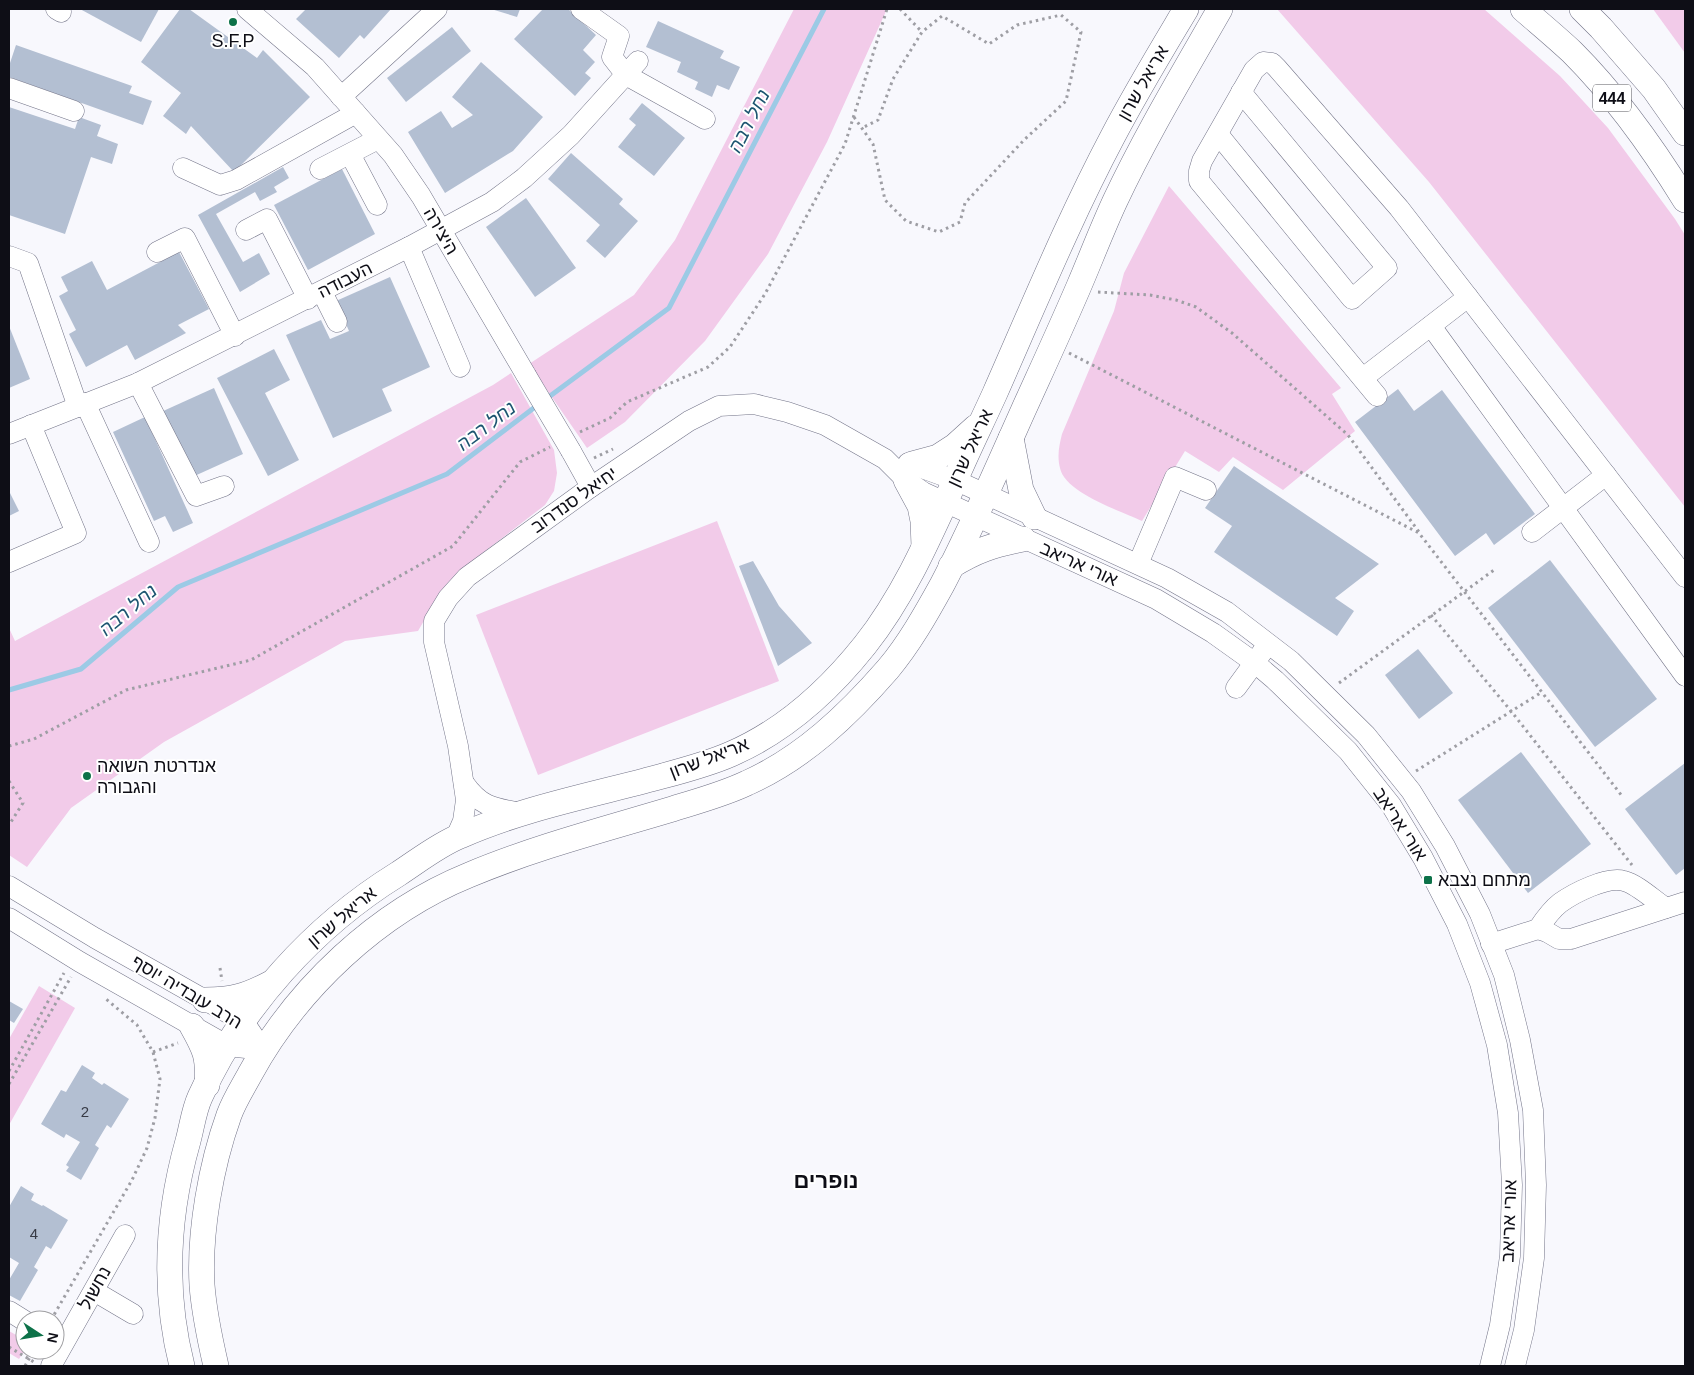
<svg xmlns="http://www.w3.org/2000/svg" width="1694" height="1375" font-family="Arial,Heebo,sans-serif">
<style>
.green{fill:#f2cbe9}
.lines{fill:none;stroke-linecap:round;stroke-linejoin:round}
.stream{stroke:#9ccae5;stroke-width:5}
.building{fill:#b3bfd2}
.minor-casing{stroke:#737488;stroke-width:21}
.major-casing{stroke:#737488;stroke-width:26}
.path{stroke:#9e9ea4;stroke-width:3;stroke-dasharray:2.5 4;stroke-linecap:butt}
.minor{stroke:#fff;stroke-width:20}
.major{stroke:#fff;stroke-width:25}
.minor-bridge-casing{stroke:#737488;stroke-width:21;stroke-linecap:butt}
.minor-bridge{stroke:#fff;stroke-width:20}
.poi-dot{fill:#0d7249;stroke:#fff;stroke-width:2}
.labels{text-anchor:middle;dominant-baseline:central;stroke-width:4;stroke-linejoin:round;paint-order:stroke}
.number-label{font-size:15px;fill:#373a45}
.shield{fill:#fff;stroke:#56565c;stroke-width:1}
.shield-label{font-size:16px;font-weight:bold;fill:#0e0e16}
.poi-label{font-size:18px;fill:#0e0e16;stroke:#fff;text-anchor:start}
.street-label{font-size:18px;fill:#0e0e16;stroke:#fff}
.water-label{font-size:19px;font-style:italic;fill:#1d5571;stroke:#fff}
.district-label{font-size:22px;font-weight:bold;fill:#0e0e16;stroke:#fff}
</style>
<rect width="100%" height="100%" fill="#f8f8fd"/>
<!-- green -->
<g class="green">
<polygon points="794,9 887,9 827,142 768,254 705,341 625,422 587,448 529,364 634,295 675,240"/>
<polygon points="1277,9 1484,9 1560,76 1608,128 1675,219 1685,235 1685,507 1429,182"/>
<polygon points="1653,9 1685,9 1685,53"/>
<path d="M1169 186 1341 388 1332 394 1355 431 1283 490 1233 457 1219 472 1185 451 1142 521C1121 511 1065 493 1060 468 1057 456 1059 446 1062 434L1114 311 1124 273Z"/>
<polygon points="511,373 554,450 557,473 554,491 545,505 458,572 442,590 418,631 345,641 164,742 71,808 27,867 9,855 9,628 15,641 493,385"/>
<polygon points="717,521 779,681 538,775 476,615"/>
<polygon points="39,986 75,1008 9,1125 9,1039"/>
<polygon points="9,1331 25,1340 25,1350 19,1359 9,1353"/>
</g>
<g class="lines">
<!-- stream -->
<g class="stream">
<polyline points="546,399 669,308 824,9"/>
<polyline points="9,690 81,669 178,587 447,474 539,404"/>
</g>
</g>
<!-- building -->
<g class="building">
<polygon points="80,9 159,9 141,42"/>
<polygon points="180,9 189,9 257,58 263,50 310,97 234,172 191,126 186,134 163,116 181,93 141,62"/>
<polygon points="306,9 391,9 364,39 360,35 339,58 296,19"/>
<polygon points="491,9 520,9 517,17"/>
<polygon points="543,9 568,9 596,35 583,50 595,62 585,73 591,78 575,96 514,39"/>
<polygon points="658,21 724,51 720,58 740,67 729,90 717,85 712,97 695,89 698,82 677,72 681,62 646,47"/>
<polygon points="452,27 471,51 406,102 387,78"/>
<polygon points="16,45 132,86 129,93 152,101 143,125 9,77 9,66"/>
<polygon points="481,62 543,117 513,151 445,193 408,132 441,111 452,128 473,115 452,97"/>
<polygon points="642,103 685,138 654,176 618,147 636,125 629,119"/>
<polygon points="9,107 75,129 79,117 101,125 97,136 118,144 112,164 91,157 65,234 9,215"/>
<polygon points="571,153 623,199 619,204 638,221 605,258 586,241 600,225 548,179"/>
<polygon points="283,167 289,178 274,187 277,192 260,201 255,192 216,214 243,262 259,253 270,274 240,292 198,215"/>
<polygon points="342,169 375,234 308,270 274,205"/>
<polygon points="526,198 576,268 535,297 486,227"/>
<polygon points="179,252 209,309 178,325 186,333 135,360 127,345 86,367 69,334 76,330 59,296 68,291 61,277 92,261 107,290"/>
<polygon points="390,277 430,367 382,389 392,411 333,438 286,335 321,320 330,339 349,331 336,301"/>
<polygon points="9,326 30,379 9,388"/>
<polygon points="274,349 290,380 265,393 299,460 268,476 217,378"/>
<polygon points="214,388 243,454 190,478 161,412"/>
<polygon points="1398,389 1414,411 1442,390 1535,514 1494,545 1486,533 1455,556 1355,422"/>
<polygon points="145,417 193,523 173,532 165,516 154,521 113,432"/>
<polygon points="1234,466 1379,564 1335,598 1354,611 1337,636 1214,552 1232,526 1205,508"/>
<polygon points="9,491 19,511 9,516"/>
<polygon points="1550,560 1657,699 1595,747 1488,608"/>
<polygon points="753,561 779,606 812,643 778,666 739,566"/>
<polygon points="1418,649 1453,693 1419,719 1385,675"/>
<polygon points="1521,752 1591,844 1528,893 1458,800"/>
<polygon points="1685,763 1685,868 1676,875 1625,809"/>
<polygon points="9,1001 23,1009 14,1023 9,1020"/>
<polygon points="82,1065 95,1073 92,1078 102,1085 104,1083 129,1099 111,1128 107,1125 95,1145 99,1148 81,1180 66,1171 69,1167 66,1165 80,1142 66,1134 64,1138 41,1124 61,1090 66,1092"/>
<polygon points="21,1186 34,1194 31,1200 42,1206 43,1205 68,1220 51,1249 46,1246 34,1267 38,1270 20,1301 9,1295 9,1280 19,1263 9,1257 9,1207"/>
</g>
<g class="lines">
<!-- minor casing -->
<g class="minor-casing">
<g id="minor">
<polyline points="56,9 61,12"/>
<polyline points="247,9 315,67 393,155 421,196 526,375"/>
<polyline points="581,9 619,36 612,57 626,75 705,119"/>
<polyline points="9,88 74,111"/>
<polyline points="341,97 437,9"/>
<polyline points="1218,134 1352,299 1387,268 1241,92"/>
<polyline points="350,154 377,205"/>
<polyline points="183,168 220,185 236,180 356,113"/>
<polyline points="320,169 378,139"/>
<polyline points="246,230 267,219 308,299"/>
<polyline points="409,247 460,367"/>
<polyline points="157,252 185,238 235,336"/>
<polyline points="9,256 28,263 78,407"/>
<polyline points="322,292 337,322"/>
<polyline points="1431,326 1685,676"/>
<polyline points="1363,378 1468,297"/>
<polyline points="138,383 196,496 224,486"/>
<polyline points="1377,396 1199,181 1199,171 1202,161 1254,70 1263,62 1272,63 1277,68 1399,208 1685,577"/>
<polyline points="85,403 149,542"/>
<polyline points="9,434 138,383 409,247 492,202 524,178 571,135 638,61"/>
<polyline points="571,451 591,487"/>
<polyline points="908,463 955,480 1167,578 1227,612 1291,661 1366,735 1411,791 1445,846 1480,914 1504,975 1520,1040 1533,1110 1536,1185 1534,1258 1524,1330 1515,1366"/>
<polyline points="1532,532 1606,475"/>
<polyline points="9,562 76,533 31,425"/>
<polyline points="1138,564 1175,477 1206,490"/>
<polyline points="1236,688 1263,651"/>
<path d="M464 783C481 807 493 808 521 813"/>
<polyline points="456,837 463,821 466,800 458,746 434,642 434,621 448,598 467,577 591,487 689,421 719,406 754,404 787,412 825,425 885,459 906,480 923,492 1156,599 1213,633 1255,663 1275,680 1348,751 1391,805 1423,858 1457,924 1480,983 1497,1045 1508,1113 1512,1185 1510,1256 1500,1325 1490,1366"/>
<polyline points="9,886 95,938 244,1022 263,1050"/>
<polyline points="9,918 80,962 228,1046 263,1050"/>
<path d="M1538 929C1544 920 1551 910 1560 903 1574 893 1607 876 1624 881 1637 884 1655 901 1666 908"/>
<polyline points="1491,944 1538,929 1547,932 1559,939 1571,939 1685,902"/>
<polyline points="94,1291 133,1314"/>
<polyline points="9,1311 25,1321"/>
<polyline points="51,1366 125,1235"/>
</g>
</g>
<!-- major casing -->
<g class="major-casing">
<g id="major">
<path d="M1523 9C1539 23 1556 37 1572 52 1616 96 1653 148 1685 200"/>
<polyline points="1582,9 1601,28 1654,89 1685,133"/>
<polyline points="1011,438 1021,490 1034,517"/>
<polyline points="912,464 938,457 955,446 976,427"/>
<polyline points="906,480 920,506 923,521 924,546"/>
<path d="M951 566C977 550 993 545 1023 539"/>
<path d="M205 1000C233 1000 246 996 271 983"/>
<path d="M192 1026C205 1049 209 1057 207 1085"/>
<path d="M182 1366C163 1291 167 1215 188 1141 192 1126 194 1110 200 1097 241 1006 314 926 398 874 418 861 438 845 460 836 519 810 582 797 644 781 673 773 704 766 731 754 784 731 830 689 865 645 903 597 928 540 953 485 966 454 981 424 995 393 1033 307 1069 219 1113 136 1136 92 1161 51 1186 9"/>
<path d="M216 1366C210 1340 204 1312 202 1285 199 1232 211 1165 229 1115 234 1101 243 1087 250 1074 297 988 378 912 469 875 533 848 602 830 669 810 694 802 722 795 747 783 803 758 848 715 888 669 909 644 926 614 942 585 972 528 997 469 1023 411 1042 369 1061 328 1079 286 1091 258 1102 229 1115 201 1146 135 1184 72 1220 9"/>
</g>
</g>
<!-- path -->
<g class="path">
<polyline points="900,9 922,32"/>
<polyline points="854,117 873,144 885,200 906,221 939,232 960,222 965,203 1024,140 1066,101 1081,32 1061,15 1017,25 989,44 942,16 922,32 893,79 878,120 862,128"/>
<polyline points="1098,292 1150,295 1176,300 1196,307 1232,333 1348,435 1419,532"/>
<polyline points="1069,353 1419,533 1622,796"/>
<polyline points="580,432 610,418 627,402 708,367 730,347 765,294 845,144 887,9"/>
<polyline points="594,458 613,449"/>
<polyline points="1431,615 1511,711 1632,865"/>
<polyline points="1339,683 1494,570"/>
<polyline points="9,746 34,739 126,690 251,660 453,546 520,462 550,447"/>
<polyline points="1416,771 1542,692"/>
<polyline points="9,781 23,803 9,825"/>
<polyline points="220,968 222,981"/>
<polyline points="153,1052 178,1043"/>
<polyline points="9,1071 64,973"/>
<polyline points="9,1084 71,977"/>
<polyline points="51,1320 132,1180 147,1148 155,1118 160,1079 153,1052 137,1025 106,999"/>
<polyline points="9,1347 34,1362"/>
<polyline points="25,1366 34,1350"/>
</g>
<!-- minor -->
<use href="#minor" class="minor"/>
<!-- major -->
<use href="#major" class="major"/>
<!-- minor-bridge casing -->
<g class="minor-bridge-casing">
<polyline id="minor-bridge" points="526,375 571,451"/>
</g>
<!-- minor-bridge -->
<use href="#minor-bridge" class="minor-bridge"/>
</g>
<!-- markers -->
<g class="poi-dot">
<circle cx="233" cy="22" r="5"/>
<circle cx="87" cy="776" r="5"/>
<rect x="1423" y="875" width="10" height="10" rx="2.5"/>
</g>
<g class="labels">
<!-- number labels -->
<g class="number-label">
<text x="85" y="1111">2</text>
<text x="34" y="1233">4</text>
</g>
<!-- shield labels -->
<rect class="shield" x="1593" y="84.5" width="38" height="27" rx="4"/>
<g class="shield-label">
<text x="1612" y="98">444</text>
</g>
<!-- poi labels -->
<g class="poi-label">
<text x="233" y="41" text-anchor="middle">S.F.P</text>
<text x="97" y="766">אנדרטת השואה<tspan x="97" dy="21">והגבורה</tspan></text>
<text x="1438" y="880">מתחם נצבא</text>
</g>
<!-- street labels -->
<g class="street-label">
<text transform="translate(1143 83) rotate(-60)">אריאל שרון</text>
<text transform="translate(441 231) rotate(60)">היצירה</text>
<text transform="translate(345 280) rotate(-27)">העבודה</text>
<text transform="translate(970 448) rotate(-65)">אריאל שרון</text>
<text transform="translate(574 500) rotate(-35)">יחיאל סנדרוב</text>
<text transform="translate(1079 564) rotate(24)">אורי אריאב</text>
<text transform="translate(709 758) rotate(-21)">אריאל שרון</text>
<text transform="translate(1400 824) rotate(57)">אורי אריאב</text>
<text transform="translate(342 917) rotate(-40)">אריאל שרון</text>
<text transform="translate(187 992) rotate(31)">הרב עובדיה יוסף</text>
<text transform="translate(1509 1221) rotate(-88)">אורי אריאב</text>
<text transform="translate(95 1288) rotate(-61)">נחשול</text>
</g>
<!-- water labels -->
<g class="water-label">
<text transform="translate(749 121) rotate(-63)">נחל רבה</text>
<text transform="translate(486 426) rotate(-37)">נחל רבה</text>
<text transform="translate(128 610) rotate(-40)">נחל רבה</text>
</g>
<!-- district labels -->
<g class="district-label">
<text x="826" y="1180">נופרים</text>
</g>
</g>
<!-- border -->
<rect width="1694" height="1375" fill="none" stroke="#0e0e16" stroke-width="20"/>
<!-- north arrow -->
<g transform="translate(40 1335) rotate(102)"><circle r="24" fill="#ffffff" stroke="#9f9fa2"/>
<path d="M0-4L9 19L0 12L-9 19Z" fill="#0d7249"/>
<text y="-8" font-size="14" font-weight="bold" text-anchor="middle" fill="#0e0e16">N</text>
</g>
</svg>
